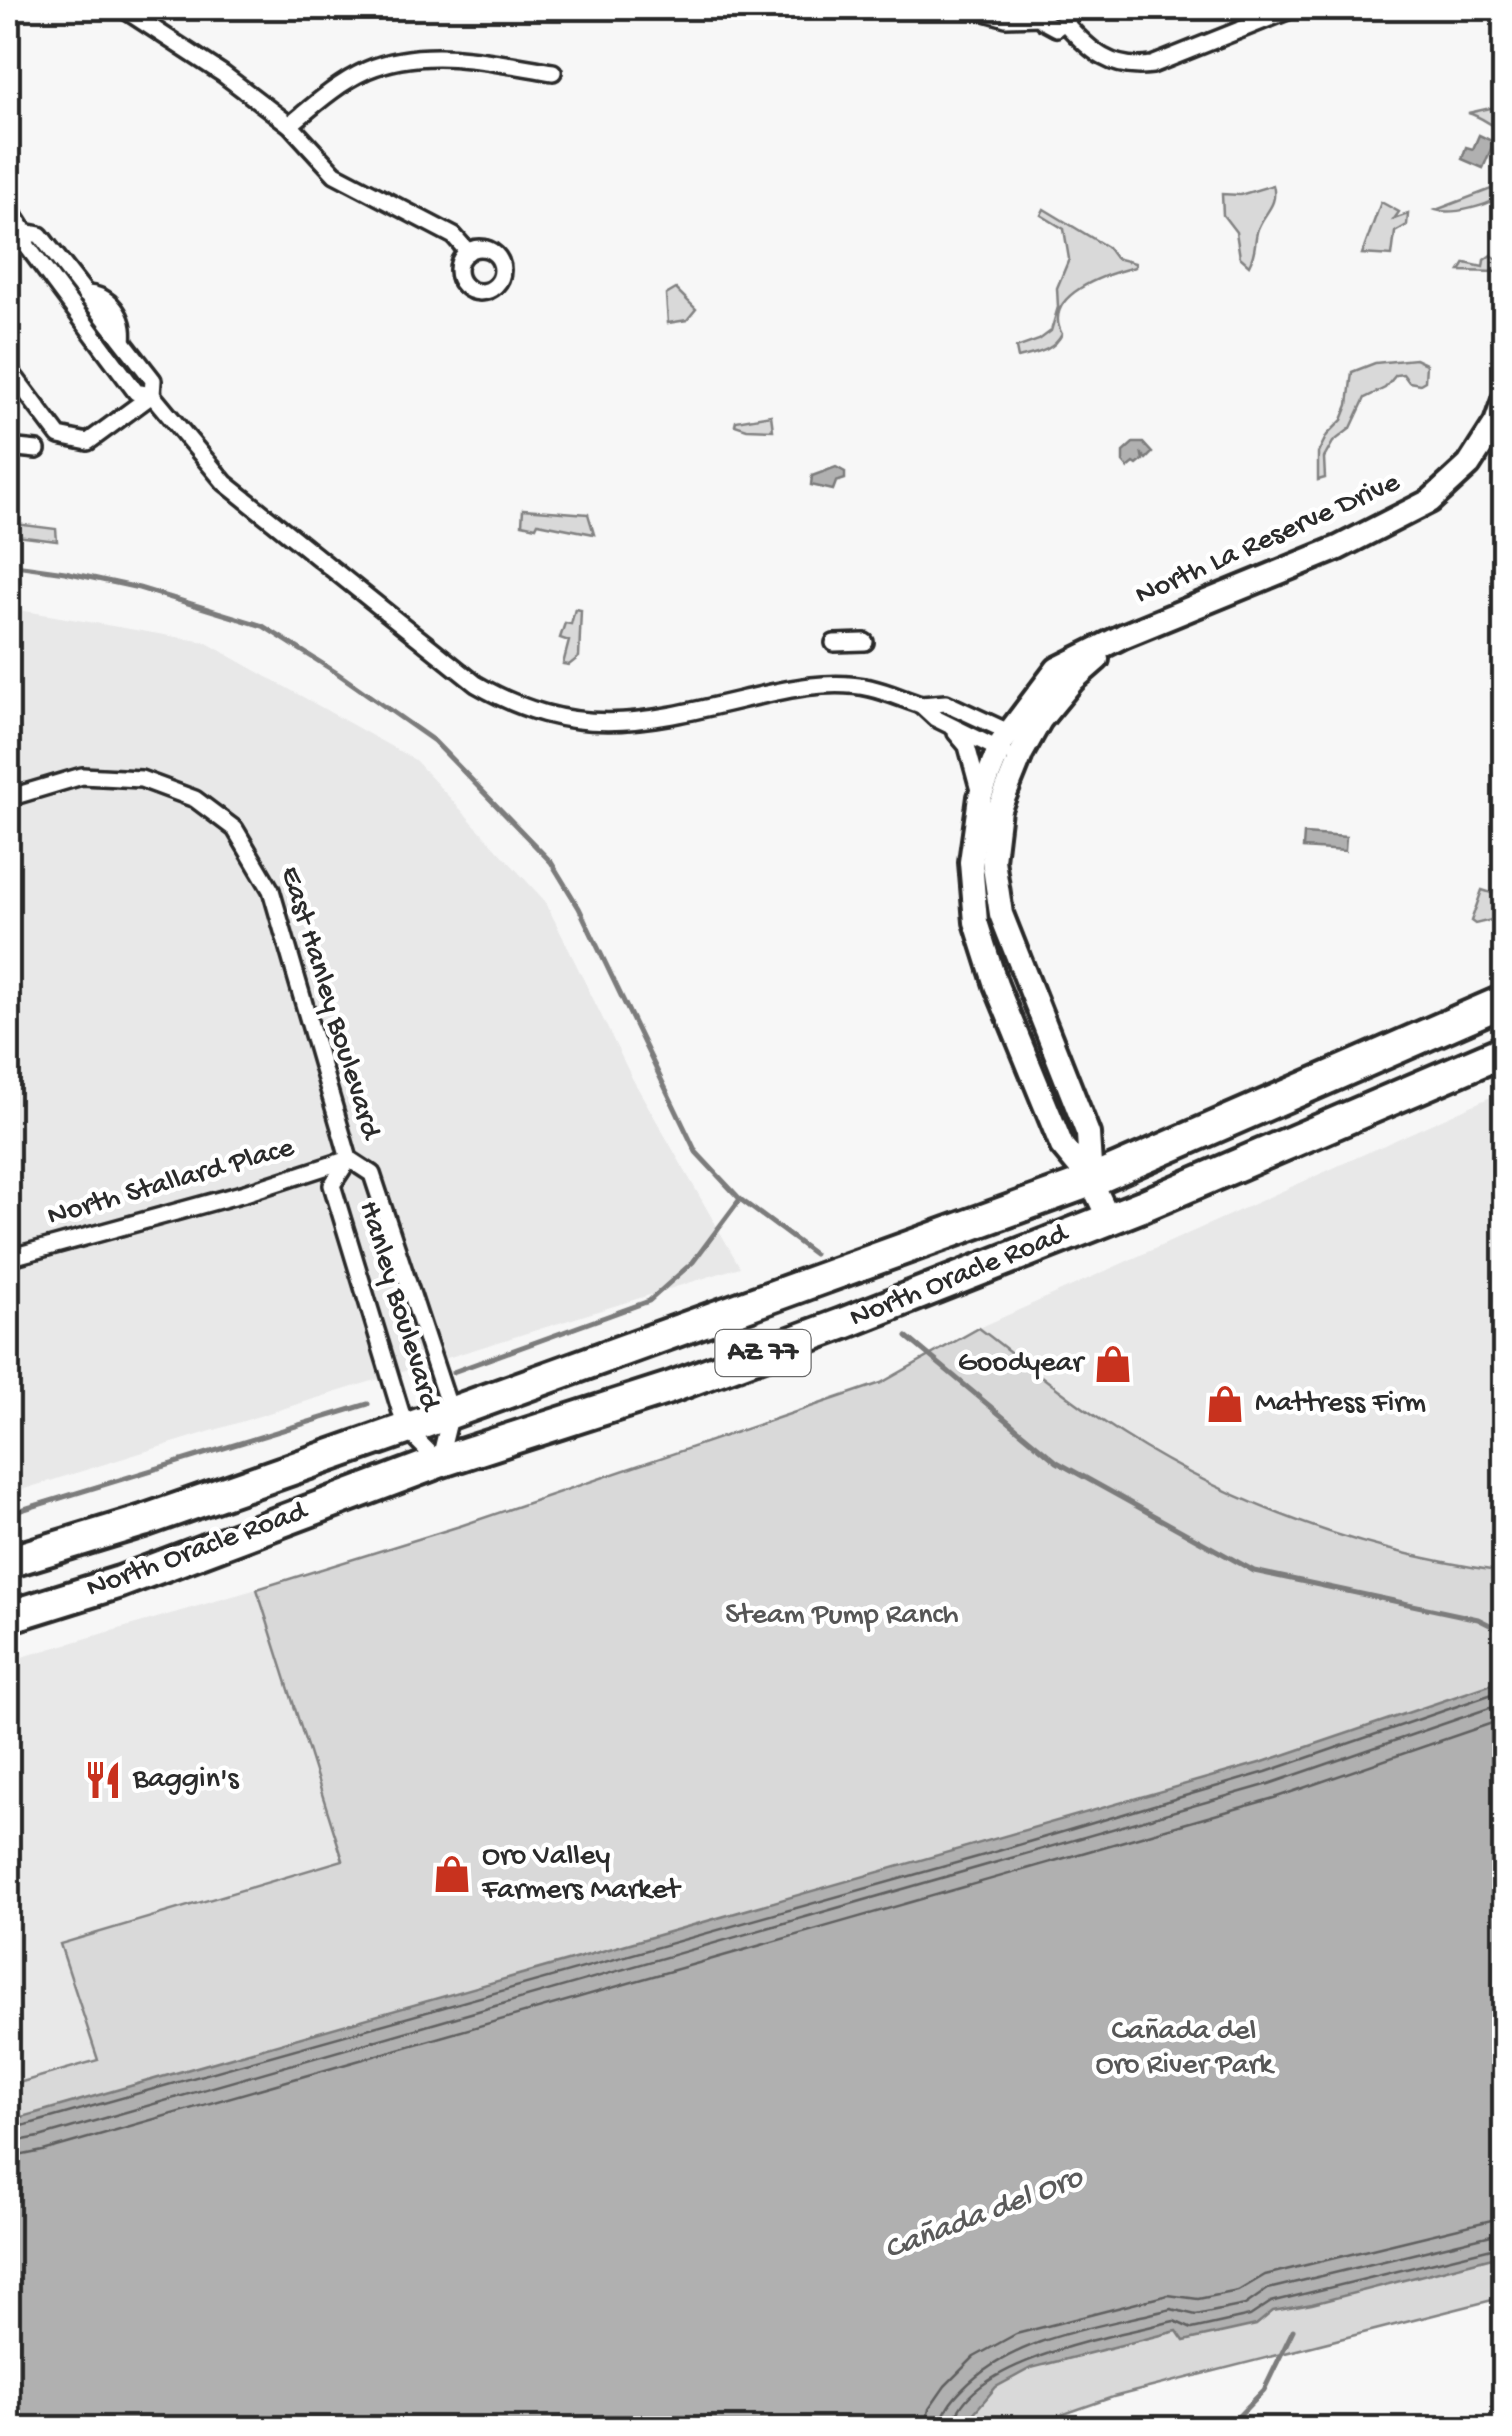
<svg xmlns="http://www.w3.org/2000/svg" width="1512" height="2436" font-family="'Gochi Hand',sans-serif">
<style>
.built{fill:#e8e8e8}
.green{fill:#d9d9d9;stroke:#828282;stroke-width:2.5}
.water{fill:#b0b0b0;stroke:#7b7b7b;stroke-width:2.5}
.lines{fill:none;stroke-linecap:round;stroke-linejoin:round}
.shore{stroke:#606060;stroke-width:2.5}
.stream{stroke:#7b7b7b;stroke-width:5}
.street-casing{stroke:#2b2b2b;stroke-width:22}
.secondary-casing{stroke:#2b2b2b;stroke-width:30}
.highway-casing{stroke:#2b2b2b;stroke-width:38}
.street{stroke:#fff;stroke-width:15}
.secondary{stroke:#fff;stroke-width:22}
.highway{stroke:#fff;stroke-width:30}
.labels{text-anchor:middle;dominant-baseline:central;stroke-width:9;stroke-linejoin:round;paint-order:stroke}
.shield{fill:#fff;stroke:#6b6b6b;stroke-width:2.5}
.shield-label{font-size:28px;font-weight:bold;fill:#2b2b2b}
.street-label{font-size:30px;fill:#2b2b2b;stroke:#fff}
.poi-label{font-size:30px;fill:#2b2b2b;stroke:#fff;text-anchor:start}
.park-label{font-size:30px;fill:#565656;stroke:#fff}
.water-label{font-size:32px;font-style:italic;fill:#5a5a5a;stroke:#fff}
</style>
<rect width="100%" height="100%" fill="#f7f7f7"/>
<filter id="ink" filterUnits="userSpaceOnUse"><feTurbulence type="fractalNoise" baseFrequency=".01" numOctaves="2"/><feDisplacementMap in="SourceGraphic" scale="20" xChannelSelector="R" yChannelSelector="G"/><feConvolveMatrix kernelMatrix="1 2 1 2 8 2 1 2 1" color-interpolation-filters="sRGB"/></filter>
<g filter="url(#ink)">
<!-- built -->
<g class="built">
<polygon points="8,608 205,642 415,760 545,901 632,1078 740,1267 8,1494"/>
<polygon points="1504,1091 1504,1572 1398,1554 1329,1534 1218,1489 1099,1419 979,1328"/>
<polygon points="257,1589 343,1860 61,1944 98,2060 8,2086 8,1661"/>
</g>
<!-- green -->
<g class="green">
<path d="M1504 105V130C1490 126 1483 117 1468 113Z"/>
<path d="M1273 185C1279 207 1262 213 1257 232 1254 245 1256 252 1249 265L1240 257 1236 232 1223 215 1222 194 1240 195Z"/>
<path d="M1491 189 1501 194C1492 206 1451 215 1436 210Z"/>
<polygon points="1381,202 1399,212 1394,219 1408,214 1407,225 1395,232 1392,256 1362,254"/>
<path d="M1044 209 1107 247 1115 258 1135 263V267C1106 274 1041 295 1062 334 1053 352 1036 353 1018 358L1016 348 1039 340 1051 331 1058 307 1057 288 1069 259 1064 229 1041 215Z"/>
<polygon points="1491,255 1500,261 1498,272 1460,271 1465,263 1483,267 1484,260"/>
<polygon points="676,289 696,309 687,320 668,323 666,295"/>
<polygon points="1415,359 1426,364 1425,381 1420,384 1409,382 1403,374 1396,375 1385,388 1365,398 1351,428 1333,442 1324,458 1325,478 1318,480 1318,453 1327,435 1342,420 1348,405 1352,372 1375,363"/>
<polygon points="771,415 773,430 747,429 735,425 736,421"/>
<polygon points="523,509 588,514 594,534 538,523 536,527 522,524"/>
<polygon points="8,523 56,529 57,541 8,535"/>
<polygon points="575,609 581,610 579,657 569,665 563,664 569,641 560,638 565,623 571,624"/>
<polygon points="1482,890 1504,897 1504,917 1475,924 1471,921"/>
<path d="M979 1328C1020 1359 1059 1392 1101 1420 1224 1503 1358 1552 1504 1572V2297L1113 2397 1024 2428H8V2086L98 2060 60 1944 343 1860 257 1589 460 1526 881 1383Z"/>
</g>
<!-- water -->
<g class="water">
<polygon points="1479,135 1494,142 1483,168 1462,159 1466,147 1473,149"/>
<polygon points="1133,443 1143,443 1152,453 1146,459 1142,455 1143,460 1137,465 1134,463 1128,468 1123,462 1123,452"/>
<polygon points="836,467 845,472 845,479 836,482 833,490 811,485 812,476"/>
<polygon points="1304,834 1346,837 1345,851 1303,848"/>
<polygon points="1504,1680 1504,2254 1312,2304 1273,2311 1256,2325 1184,2341 1177,2331 1031,2368 996,2387 961,2428 8,2428 8,2121 1263,1762"/>
</g>
<g class="lines">
<!-- shore -->
<g class="shore">
<polyline points="8,2130 981,1856 1266,1772 1504,1690"/>
<polyline points="8,2143 39,2137 1269,1784 1504,1703"/>
<polyline points="8,2158 43,2151 1274,1798 1504,1719"/>
<polyline points="926,2428 929,2409 945,2386 974,2357 1016,2334 1168,2295 1198,2299 1238,2291 1265,2275 1504,2217"/>
<path d="M941 2428C942 2412 952 2400 963 2389 1015 2335 1101 2327 1171 2309L1196 2315 1245 2305 1268 2289 1504 2232"/>
<path d="M953 2428C961 2360 1119 2335 1174 2321L1192 2329 1250 2316 1271 2302 1504 2245"/>
</g>
<!-- stream -->
<g class="stream">
<polyline points="8,564 65,572 139,588 263,626 337,673 434,741 551,862 579,908 696,1152 740,1199 814,1254"/>
<polyline points="907,1337 1057,1462 1254,1571 1478,1619 1504,1632"/>
<polyline points="453,1372 649,1301 693,1262 740,1199"/>
<polyline points="8,1514 368,1404"/>
<polyline points="1227,2428 1264,2390 1293,2330"/>
</g>
<!-- street casing -->
<g class="street-casing">
<g id="street">
<polyline points="122,8 223,74 290,125 335,174 454,236 468,252"/>
<polyline points="971,8 1006,18 1041,17"/>
<polyline points="1041,9 1043,21 1056,28 1068,19 1068,8"/>
<path d="M1065 23C1090 51 1112 71 1152 65L1295 8"/>
<path d="M290 125C314 105 338 83 367 70 426 45 492 62 553 72"/>
<path d="M8 206 25 232 27 246 136 392 152 395 225 483 476 684C575 741 644 723 749 698 787 689 831 679 870 688 888 692 905 700 921 705"/>
<polyline points="25,232 40,235 153,380 152,395"/>
<circle cx="480" cy="270" r="22"/>
<path d="M85 294C110 294 126 317 123 341"/>
<polyline points="8,368 59,436 88,442 152,395"/>
<polyline points="8,447 37,450"/>
<polyline points="834,643 865,642"/>
<polyline points="956,733 967,746 980,794"/>
<polyline points="1004,752 935,718 921,705 946,703 1015,735"/>
<polyline points="8,798 82,776 141,779 195,799 235,829 271,890 349,1159 372,1174 451,1413 439,1462"/>
<polyline points="349,1159 332,1185 406,1429 439,1462"/>
<polyline points="8,1258 245,1193 349,1159"/>
</g>
</g>
<!-- secondary casing -->
<g class="secondary-casing">
<g id="secondary">
<polyline points="1091,1181 1088,1134 1001,914 993,860 999,809 1022,752 1040,720 1073,680 1097,659"/>
<polyline points="1108,1217 1091,1181 1062,1146 996,985 976,922 971,862 980,797 1002,742 1057,669 1123,636 1338,548 1430,501 1469,465 1496,423 1504,400"/>
</g>
</g>
<!-- highway casing -->
<g class="highway-casing">
<g id="highway">
<polyline points="8,1562 143,1521 406,1429 1091,1181 1504,1001"/>
<polyline points="8,1617 120,1582 439,1462 669,1388 842,1324 1142,1206 1504,1051"/>
</g>
</g>
<!-- street -->
<use href="#street" class="street"/>
<!-- secondary -->
<use href="#secondary" class="secondary"/>
<!-- highway -->
<use href="#highway" class="highway"/>
</g>
</g>
<!-- icons -->
<defs>
<g id="shop-bare" transform="scale(3)"><path d="M-5-2.5h2.3a2.7 3.5 0 0 1 5.4 0H5L5.5 6h-11ZM-1.5-2.5h3a1.5 2.3 0 0 0-3 0Z" fill="#c8321e" stroke="#fff" stroke-width="2.5" paint-order="stroke"/></g>
<g id="restaurant-bare" transform="scale(3)"><path d="M-5-6h1v4h1v-4h1v4h1v-4h1v5L-1.5 .5V6h-2V.5L-5-1ZM5-6V6H3V1.5H1.5Q1.5-4 5-6Z" fill="#c8321e" stroke="#fff" stroke-width="2.5" paint-order="stroke"/></g>
</defs>
<g fill-rule="evenodd">
<use href="#shop-bare" x="1113" y="1364"/>
<use href="#shop-bare" x="1225" y="1404"/>
<use href="#restaurant-bare" x="103" y="1780"/>
<use href="#shop-bare" x="452" y="1874"/>
</g>
<g class="labels">
<!-- shield labels -->
<rect class="shield" x="715.5" y="1330" width="95" height="46" rx="8"/>
<g class="shield-label">
<text x="763" y="1353">AZ 77</text>
</g>
<!-- street labels -->
<g class="street-label">
<text transform="translate(1268 540) rotate(-24)">North La Reserve Drive</text>
<text transform="translate(329 1003) rotate(73)">East Hanley Boulevard</text>
<text transform="translate(171 1183) rotate(-16)">North Stallard Place</text>
<text transform="translate(959 1277) rotate(-22)">North Oracle Road</text>
<text transform="translate(398 1306) rotate(73)">Hanley Boulevard</text>
<text transform="translate(197 1551) rotate(-20)">North Oracle Road</text>
</g>
<!-- poi labels -->
<g class="poi-label">
<text x="1083" y="1364" text-anchor="end">Goodyear</text>
<text x="1255" y="1404">Mattress Firm</text>
<text x="133" y="1780">Baggin's</text>
<text x="482" y="1857">Oro Valley<tspan x="482" dy="34">Farmers Market</tspan></text>
</g>
<!-- park labels -->
<g class="park-label">
<text x="842" y="1616">Steam Pump Ranch</text>
<text x="1184" y="2032">Cañada del<tspan x="1184" dy="34">Oro River Park</tspan></text>
</g>
<!-- water labels -->
<g class="water-label">
<text transform="translate(984 2215) rotate(-21)">Cañada del Oro</text>
</g>
</g>
<!-- margin -->
<rect width="1512" height="2436" fill="none" stroke="#fff" stroke-width="40"/>
<rect x="20" y="20" width="1472" height="2396" fill="none" stroke="#2b2b2b" stroke-width="4" filter="url(#ink)"/>
</svg>
